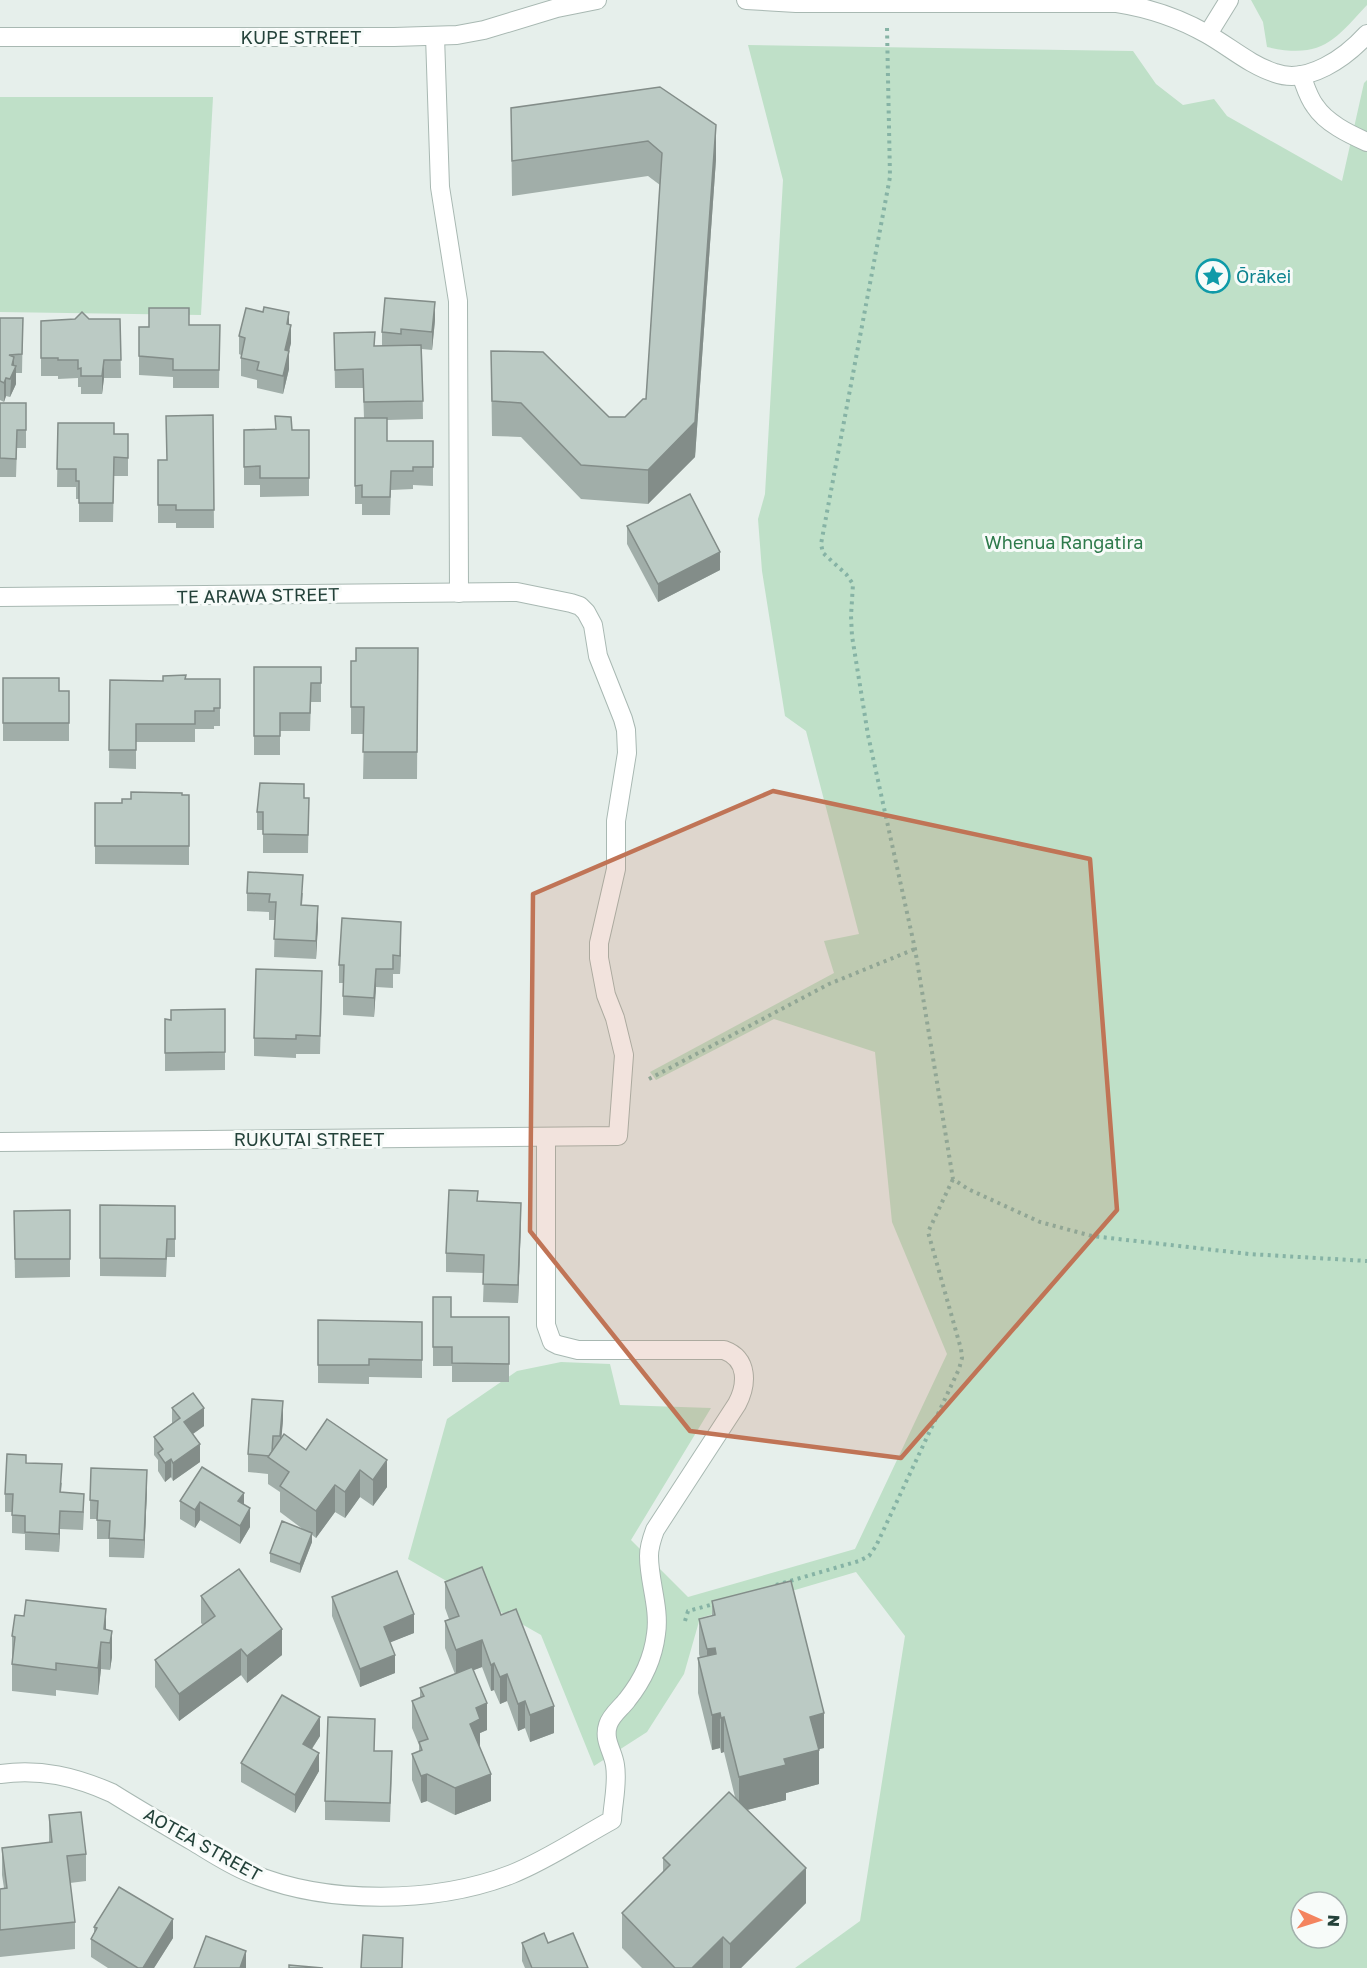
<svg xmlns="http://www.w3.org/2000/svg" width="1367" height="1968" font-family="'Golos Text',sans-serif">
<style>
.green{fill:#bfe0c8;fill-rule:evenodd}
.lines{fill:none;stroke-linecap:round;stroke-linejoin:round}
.minor-casing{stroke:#a8b8b2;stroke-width:20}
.path{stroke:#86b3a5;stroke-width:4;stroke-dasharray:3 4.5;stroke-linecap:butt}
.minor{stroke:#fff;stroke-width:18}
.wall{fill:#a1aea9}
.shaded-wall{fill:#838d89}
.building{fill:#bbcac4;stroke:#838d89;stroke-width:1.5}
.marked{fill:#c07456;fill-opacity:0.2;stroke:#c07456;stroke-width:4.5;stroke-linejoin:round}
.labels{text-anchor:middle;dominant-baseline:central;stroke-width:6;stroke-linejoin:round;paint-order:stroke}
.street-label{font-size:18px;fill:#24423a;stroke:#f7fbf9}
.culture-label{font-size:18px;fill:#0d838f;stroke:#f7fbf9;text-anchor:start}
.park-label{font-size:18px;fill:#2d7a4b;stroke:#f7fbf9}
</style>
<rect width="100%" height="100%" fill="#e6efeb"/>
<!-- green -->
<g class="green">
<path d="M1251 0H1367V5C1333 42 1321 59 1267 47L1263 22Z"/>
<path d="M748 45 1133 51 1156 84 1183 105 1214 99 1227 116 1342 181 1364 83 1367 80V1968H795L860 1921 905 1636 856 1572 700 1618 684 1674 647 1732 594 1766 541 1635 408 1559 447 1419 517 1371 561 1362 610 1364 620 1405 711 1408 631 1540 688 1597 855 1549 947 1354 892 1222 875 1052 774 1019 656 1080 650 1072 834 973 824 941 859 934 806 731 785 716 762 571 758 519 765 494 783 180ZM1301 1902H1337V1938H1301Z"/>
<polygon points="0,97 213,97 201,315 0,312"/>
</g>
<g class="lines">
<!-- minor casing -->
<g class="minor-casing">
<g id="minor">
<path d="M746 0 796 3H1117C1149 8 1179 18 1207 34 1230 47 1250 65 1275 73 1308 85 1346 57 1367 34"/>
<polyline points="1208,34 1229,0"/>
<polyline points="435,36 440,187 458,301 459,593"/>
<polyline points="0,37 394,37 457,35 484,30 557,8 597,0"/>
<path d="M1301 75C1305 85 1308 97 1315 106 1326 123 1349 134 1367 142"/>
<polyline points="0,597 517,592 571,603 580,606 586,612 593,625 598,656 623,719 626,730 627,753 616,821 616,869 599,943 599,958 606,995 615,1018 624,1055 618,1136 0,1142"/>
<path d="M0 1774C40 1768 76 1777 112 1793 139 1810 167 1826 194 1842 212 1853 230 1865 250 1873 326 1905 435 1904 512 1874 547 1860 579 1838 612 1820 613 1802 618 1783 615 1765 613 1751 603 1740 608 1725 611 1715 621 1708 627 1700 643 1680 653 1659 656 1634 660 1608 649 1582 649 1556 649 1547 652 1538 655 1530L737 1404C747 1385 749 1359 724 1350H578L558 1345 552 1342 546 1325V1137"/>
</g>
</g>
<!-- path -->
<g class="path">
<polyline points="887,28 890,177 821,544 823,553 846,574 853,584 851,616 852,636 868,735 915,949 953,1179 968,1189 1040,1222 1092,1236 1249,1254 1367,1261"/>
<polyline points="649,1079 829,984 915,949"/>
<polyline points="776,1585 859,1561 869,1556 876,1546 959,1369 962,1358 961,1349 928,1232 953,1179"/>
<polyline points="685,1621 688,1611 714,1604"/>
</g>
<!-- minor -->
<use href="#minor" class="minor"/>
</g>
<!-- wall -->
<g class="wall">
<polygon points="660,87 716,159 695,457 648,504 581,499 521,437 492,436 491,351 609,417 625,417 646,399 660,185 648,176 512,196 511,108"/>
<polygon points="0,318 23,318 22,373 16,373 16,384 10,397 6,396 4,402 0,400"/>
<polygon points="89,319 120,319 121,378 104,378 102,394 81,394 81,387 78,387 78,378 58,379 58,376 41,376 41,321"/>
<polygon points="435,320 432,350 422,349 423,419 387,420 387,441 433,441 433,486 413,485 413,489 391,490 390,515 362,515 362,504 355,504 355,418 364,418 363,388 335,388 334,333 375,346 382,346 382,332"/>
<polygon points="289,324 291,343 289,351 289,369 283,394 257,388 257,380 241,376 241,355 239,354 239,336"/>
<polygon points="189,325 220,325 219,388 173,388 173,377 139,375 139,327"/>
<polygon points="0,403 26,403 26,448 17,448 16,477 0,477"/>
<polygon points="213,415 214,528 176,528 176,523 158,523 158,460 167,460"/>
<polygon points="58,423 114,434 128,434 128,476 114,476 113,522 79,522 79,499 76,499 76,487 57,487"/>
<polygon points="244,430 309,430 309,496 260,497 260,485 244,485"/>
<polygon points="627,526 720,570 658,602 627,544"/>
<polygon points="418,648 417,779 363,779 364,734 351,734 351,661 356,661"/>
<polygon points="254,667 321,667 321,702 311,702 310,731 280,731 280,755 254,755"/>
<polygon points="3,678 59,691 69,691 69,741 3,741"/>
<polygon points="186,679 220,679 220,726 214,726 214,729 195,729 195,742 136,742 136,769 109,768 110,680 163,681"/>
<polygon points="189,795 189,865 95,864 95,803 122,803 131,799"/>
<polygon points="304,798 309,798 308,853 263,853 263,830 257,830 257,812"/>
<polygon points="247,893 303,893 302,905 318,924 316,959 274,957 275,920 269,920 269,912 247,911"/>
<polygon points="401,940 400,974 393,974 393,988 376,987 374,1017 343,1015 343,983 339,983 339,965"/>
<polygon points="322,989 320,1054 296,1054 296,1058 254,1056 254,1038"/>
<polygon points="225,1009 225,1070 165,1071 165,1019 171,1020"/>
<polygon points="478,1201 521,1221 518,1303 483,1302 484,1273 446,1272 446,1253"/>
<polygon points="100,1205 175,1206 175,1257 167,1257 166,1277 100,1276"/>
<polygon points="70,1210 70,1277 15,1278 14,1211"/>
<polygon points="433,1297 451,1317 509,1317 509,1382 452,1382 452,1366 433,1366"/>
<polygon points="318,1320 422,1322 422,1378 369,1377 369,1384 318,1383"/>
<polygon points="172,1408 204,1426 193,1434 200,1462 173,1481 171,1477 165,1482 158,1471 158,1460 154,1455 154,1437 172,1423"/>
<polygon points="327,1419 387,1487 373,1506 360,1497 345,1518 335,1512 316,1538 312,1535 312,1542 300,1573 270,1562 270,1553 304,1530 280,1512 280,1492 268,1484 268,1474 248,1472 248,1454 283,1420 281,1438 306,1450"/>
<polygon points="26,1463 62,1483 61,1492 84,1512 83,1530 60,1529 59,1552 25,1550 25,1534 12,1533 12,1512 5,1512 5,1494"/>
<polygon points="147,1489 144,1558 109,1557 109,1539 97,1539 97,1519 90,1519 90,1500"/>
<polygon points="180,1501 244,1504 250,1527 240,1544 200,1520 195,1528 180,1519"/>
<polygon points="445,1582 501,1615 554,1733 530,1742 525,1728 518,1731 507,1701 500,1704 494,1690 491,1691 482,1667 473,1670 487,1730 480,1733 480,1746 479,1746 491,1801 455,1815 427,1801 421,1803 412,1780 412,1754 419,1751 419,1745 412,1728 412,1701 420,1698 420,1688 455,1674 445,1648 445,1621 449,1619 445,1608"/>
<polygon points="201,1596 282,1655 247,1683 241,1675 179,1721 155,1687 155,1660 203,1625 201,1623"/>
<polygon points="332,1597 414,1633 390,1642 395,1673 360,1687 332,1616"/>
<polygon points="712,1601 824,1748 819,1749 819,1784 786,1793 786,1800 747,1810 806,1903 741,1968 642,1968 622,1948 622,1913 663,1872 663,1858 735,1797 724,1752 721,1753 720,1748 712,1750 698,1693 698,1658 700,1658 699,1654 699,1619 712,1616"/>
<polygon points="106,1630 112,1631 112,1657 110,1670 101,1669 98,1695 56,1690 56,1696 12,1691 12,1636"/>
<polygon points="320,1736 312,1749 319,1771 295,1813 241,1782 241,1763"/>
<polygon points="375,1751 392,1769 390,1822 325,1820 325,1801"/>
<polygon points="49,1815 86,1854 86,1881 70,1883 75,1922 75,1949 0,1957 0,1889 4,1888 2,1875 2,1848 49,1843"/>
<polygon points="94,1927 173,1938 154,1968 108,1968 91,1957 91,1939 94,1933"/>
<polygon points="522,1943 548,1943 588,1968 525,1968 522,1961"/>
</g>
<!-- shaded-wall -->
<g class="shaded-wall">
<polygon points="716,125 716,159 695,457 648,504 648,470"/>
<polygon points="435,302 435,320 432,350 432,332"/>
<polygon points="289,312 289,331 291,325 291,343 289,351 289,369 283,394 285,350 287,324"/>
<polygon points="14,357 14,369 16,366 16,384 10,397 12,365"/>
<polygon points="104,360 104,378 102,394 102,376"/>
<polygon points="6,378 6,396 4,402 4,383"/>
<polygon points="720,552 720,570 658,602 658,584"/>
<polygon points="318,906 318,924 316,959 316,941"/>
<polygon points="401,922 401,940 400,974 400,956"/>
<polygon points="376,969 376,987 374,1017 374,998"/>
<polygon points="521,1203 521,1221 518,1303 518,1285"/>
<polygon points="283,1401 283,1420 280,1455 280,1436"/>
<polygon points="204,1408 204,1426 184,1440 184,1422"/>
<polygon points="200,1444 200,1462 173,1481 173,1463"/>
<polygon points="171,1459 171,1477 165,1482 165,1463"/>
<polygon points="387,1460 387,1487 373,1506 373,1480"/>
<polygon points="147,1470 147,1489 144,1558 144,1540"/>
<polygon points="360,1470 360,1497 345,1518 345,1492"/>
<polygon points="335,1485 335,1512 316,1538 316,1511"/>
<polygon points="244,1493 244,1511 238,1501"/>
<polygon points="200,1502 200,1520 195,1528 195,1510"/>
<polygon points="250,1508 250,1527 240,1544 240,1526"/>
<polygon points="60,1511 60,1529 59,1552 59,1534"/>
<polygon points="312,1533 312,1542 300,1573 300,1564"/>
<polygon points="106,1609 106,1636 104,1629"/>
<polygon points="414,1614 414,1633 384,1645 384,1627"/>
<polygon points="282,1629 282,1655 247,1683 247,1656"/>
<polygon points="112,1631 112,1657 110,1670 110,1643"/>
<polygon points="482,1640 482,1667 456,1677 456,1650"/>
<polygon points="101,1642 101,1669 98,1695 98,1668"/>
<polygon points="715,1648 715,1682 707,1684 707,1649"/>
<polygon points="241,1649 241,1675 179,1721 179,1694"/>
<polygon points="395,1655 395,1673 360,1687 360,1669"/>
<polygon points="494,1663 494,1690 491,1691 491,1665"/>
<polygon points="507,1674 507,1701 500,1704 500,1677"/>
<polygon points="525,1701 525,1728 518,1731 518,1704"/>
<polygon points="487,1703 487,1730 480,1733 480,1746 470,1750 470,1724 476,1708"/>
<polygon points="554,1706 554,1733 530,1742 530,1715"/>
<polygon points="720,1713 720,1748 712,1750 712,1715"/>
<polygon points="824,1713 824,1748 810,1751 810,1717"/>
<polygon points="320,1717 320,1736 303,1762 303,1744"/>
<polygon points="724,1717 724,1752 721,1753 721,1718"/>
<polygon points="819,1750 819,1784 786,1793 786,1800 739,1812 739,1777 784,1759"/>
<polygon points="319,1753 319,1771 295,1813 295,1795"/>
<polygon points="427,1774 427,1801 421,1803 421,1776"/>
<polygon points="491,1774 491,1801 455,1815 455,1788"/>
<polygon points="806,1868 806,1903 741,1968 730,1968 730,1944"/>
<polygon points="173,1919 173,1938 154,1968 143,1968"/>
<polygon points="723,1937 723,1968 692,1968"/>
<polygon points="246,1951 246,1968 240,1968"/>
</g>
<!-- building -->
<g class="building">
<polygon points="660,87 716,125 695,422 648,470 581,465 521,403 492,401 491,351 543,352 609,417 625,417 643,399 646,399 662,153 648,141 512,161 511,108"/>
<polygon points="385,298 435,302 432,332 401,329 401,334 382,332"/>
<polygon points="264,307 289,312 287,324 291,325 285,350 289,351 283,376 257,370 259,362 241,358 245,338 239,336 246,308 263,312"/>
<polygon points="149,308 189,308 189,325 220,325 219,370 173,370 173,359 139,356 139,327 149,327"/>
<polygon points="82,312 89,319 120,319 121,360 104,360 102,376 81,376 81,368 78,369 78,360 58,360 58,358 41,358 41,321 75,319"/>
<polygon points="0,318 23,318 22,354 9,355 14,357 12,365 16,366 10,379 6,378 4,383 0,381"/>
<polygon points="375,332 374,346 421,345 423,401 364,402 363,369 335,370 334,333"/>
<polygon points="0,403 26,403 26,430 17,430 16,459 0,458"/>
<polygon points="213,415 214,510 176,510 176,505 158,505 158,460 167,460 166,416"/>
<polygon points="275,416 291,417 292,430 309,430 309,478 260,478 260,466 244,467 244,430 276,429"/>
<polygon points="355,418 387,418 387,441 433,441 433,467 413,467 413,471 391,471 390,497 362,497 362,485 355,486"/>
<polygon points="58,423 114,423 114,434 128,434 128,458 114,457 113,503 79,503 79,481 76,481 76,469 57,469"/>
<polygon points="690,494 720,552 658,584 627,526"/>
<polygon points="356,648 418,648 417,752 363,752 364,707 351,707 351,661 356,661"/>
<polygon points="254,667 321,667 321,683 311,683 310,713 280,713 280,736 254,736"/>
<polygon points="186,675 185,679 220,679 220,708 214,708 214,711 195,711 195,724 136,724 136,750 109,750 110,680 163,681 163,676"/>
<polygon points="3,678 59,678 59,691 69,691 69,723 3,723"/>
<polygon points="260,783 304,784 304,798 309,798 308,835 263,834 263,812 257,812"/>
<polygon points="131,792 182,793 182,795 189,795 189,846 95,846 95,803 122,803 122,799 131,799"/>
<polygon points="248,872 303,875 301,905 318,906 316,941 274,939 276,902 269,902 270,894 247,893"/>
<polygon points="342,918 401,922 400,956 393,955 393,969 376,969 374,998 343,996 344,965 339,965"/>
<polygon points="256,969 322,971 320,1036 296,1035 296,1039 254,1038"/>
<polygon points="225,1009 225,1052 165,1053 165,1019 171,1020 171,1010"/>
<polygon points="449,1190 478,1191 477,1201 521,1203 518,1285 483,1284 484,1255 446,1253"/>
<polygon points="100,1205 175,1206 175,1239 167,1239 166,1259 100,1258"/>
<polygon points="70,1210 70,1259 15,1259 14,1211"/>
<polygon points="433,1297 451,1297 451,1317 509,1317 509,1364 452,1363 452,1347 433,1347"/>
<polygon points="318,1320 422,1322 422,1360 369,1359 369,1365 318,1365"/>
<polygon points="193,1393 204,1408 184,1422 200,1444 173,1463 171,1459 165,1463 158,1453 163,1449 154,1437 180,1418 172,1408"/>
<polygon points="252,1399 283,1401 280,1436 273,1436 272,1452 269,1456 248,1454"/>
<polygon points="327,1419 387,1460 373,1480 360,1470 345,1492 335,1485 316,1511 280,1486 289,1472 268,1457 284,1434 306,1450"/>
<polygon points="7,1454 26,1455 26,1463 62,1464 60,1492 84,1494 83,1512 60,1511 59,1534 25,1532 25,1516 12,1515 13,1494 5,1494"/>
<polygon points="202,1467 244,1493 238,1501 250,1508 240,1526 200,1502 195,1510 180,1501"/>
<polygon points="91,1468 147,1470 144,1540 109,1538 110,1521 97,1520 98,1501 90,1500"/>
<polygon points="282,1521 312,1533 300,1564 270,1553"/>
<polygon points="482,1567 501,1615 516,1609 554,1706 530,1715 525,1701 518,1704 507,1674 500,1677 494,1663 491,1665 482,1640 456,1650 445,1621 459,1616 445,1582"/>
<polygon points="239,1569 282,1629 247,1656 241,1649 179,1694 155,1660 215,1616 201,1596"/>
<polygon points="397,1571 414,1614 384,1627 395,1655 360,1669 332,1597"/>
<polygon points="791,1581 824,1713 810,1717 819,1750 784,1759 786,1765 739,1777 724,1717 721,1718 720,1713 712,1715 698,1658 716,1654 715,1648 707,1649 699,1619 715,1615 712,1601"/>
<polygon points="26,1600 106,1609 104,1629 112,1631 110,1643 101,1642 98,1668 56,1663 56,1670 12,1664 15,1637 12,1636 15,1615 24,1616"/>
<polygon points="472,1667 487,1703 476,1708 480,1719 470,1724 491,1774 455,1788 427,1774 421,1776 412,1754 422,1750 419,1742 428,1739 412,1701 424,1696 420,1688"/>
<polygon points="282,1695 320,1717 303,1744 319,1753 295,1795 241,1763"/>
<polygon points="328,1717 375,1719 374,1751 392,1751 390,1803 325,1801"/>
<polygon points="729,1792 806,1868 730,1944 723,1937 692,1968 675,1968 622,1913 670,1865 663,1858"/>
<polygon points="81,1812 86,1854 67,1856 75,1922 0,1930 0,1889 7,1888 2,1848 52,1842 49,1815"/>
<polygon points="119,1887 173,1919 143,1968 138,1968 91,1939 97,1928 94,1927"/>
<polygon points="544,1933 548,1943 573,1933 588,1968 532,1968 522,1943"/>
<polygon points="363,1935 403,1938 402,1968 361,1968"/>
<polygon points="206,1936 246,1951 240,1968 194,1968"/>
<polygon points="289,1965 323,1968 289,1968"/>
</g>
<!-- marked area -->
<path class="marked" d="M773 791 1090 859 1117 1210 901 1458 690 1431 530 1231 533 894Z"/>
<!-- icons -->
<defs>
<g id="sight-ring" transform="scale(1.725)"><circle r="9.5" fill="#f7fbf9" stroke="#0f9aa8" stroke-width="1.5"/><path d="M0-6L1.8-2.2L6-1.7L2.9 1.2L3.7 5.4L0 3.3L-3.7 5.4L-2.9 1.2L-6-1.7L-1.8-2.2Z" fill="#0f9aa8"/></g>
</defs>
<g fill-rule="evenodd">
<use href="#sight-ring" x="1213" y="276"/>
</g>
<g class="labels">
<!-- street labels -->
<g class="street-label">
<text x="301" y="37">KUPE STREET</text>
<text transform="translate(258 595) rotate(-1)">TE ARAWA STREET</text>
<text x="309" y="1139">RUKUTAI STREET</text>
<text transform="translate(203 1844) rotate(29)">AOTEA STREET</text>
</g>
<!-- culture labels -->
<g class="culture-label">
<text x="1236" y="276">Ōrākei</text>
</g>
<!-- park labels -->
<g class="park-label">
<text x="1064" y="542">Whenua Rangatira</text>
</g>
</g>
<!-- north arrow -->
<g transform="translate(1319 1920) rotate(93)"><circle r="28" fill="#f7fbf9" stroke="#a3b1ad" stroke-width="1.5"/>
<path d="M0-4.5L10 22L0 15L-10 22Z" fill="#f4845f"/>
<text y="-9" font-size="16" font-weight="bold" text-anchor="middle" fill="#24423a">N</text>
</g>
</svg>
